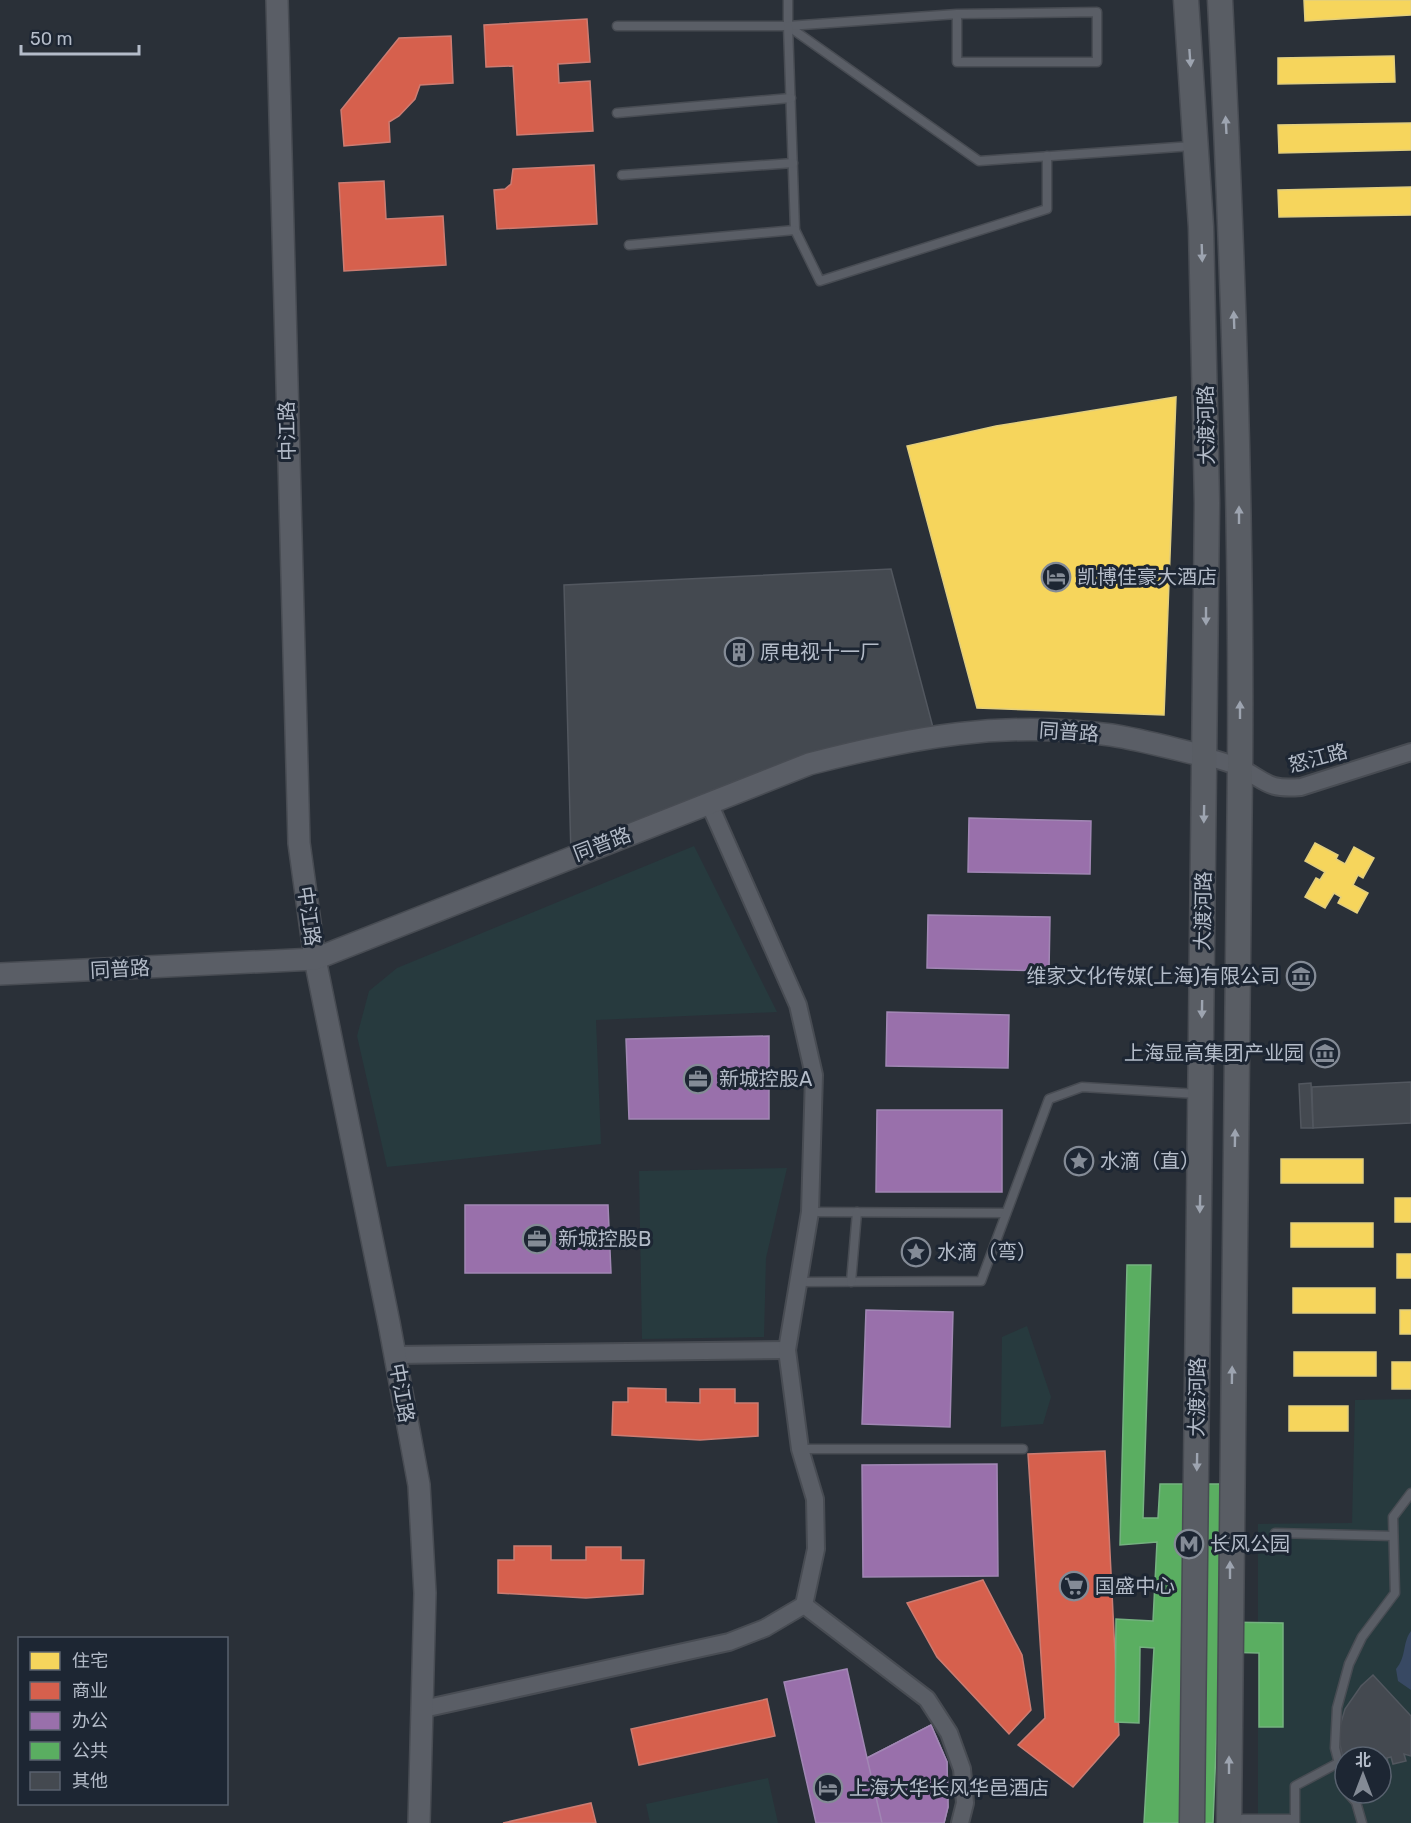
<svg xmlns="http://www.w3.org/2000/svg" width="1411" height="1823" font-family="Rubik,'Noto Sans SC',sans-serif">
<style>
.green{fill:#273a3e;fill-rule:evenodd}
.water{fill:#384963}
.homes{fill:#f6d55c;stroke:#e2ce7d;stroke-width:1.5}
.shops{fill:#d6604d;stroke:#cc7c72;stroke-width:1.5}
.offices{fill:#9970ab;stroke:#a187b4;stroke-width:1.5}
.public{fill:#5aae61;stroke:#75b280;stroke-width:1.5}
.building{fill:#444950;stroke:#52575f;stroke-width:1.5}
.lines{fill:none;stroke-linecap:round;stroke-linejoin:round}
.service-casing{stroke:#484c53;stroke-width:11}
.minor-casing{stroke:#484c53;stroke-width:20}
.tertiary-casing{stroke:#484c53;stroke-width:24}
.secondary-casing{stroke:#484c53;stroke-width:27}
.service{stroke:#5a5e66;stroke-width:8}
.minor{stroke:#5a5e66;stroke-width:16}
.tertiary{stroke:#5a5e66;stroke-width:21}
.secondary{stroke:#595d64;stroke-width:24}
.oneway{fill:#9da4b0}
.labels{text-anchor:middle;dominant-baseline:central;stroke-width:6;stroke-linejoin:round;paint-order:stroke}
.street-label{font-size:20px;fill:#b4bcc9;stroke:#1d2633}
.poi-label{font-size:20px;fill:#b4bcc9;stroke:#1d2633;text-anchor:start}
</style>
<rect width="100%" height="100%" fill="#2a3038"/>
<!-- green -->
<g class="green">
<polygon points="694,846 777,1012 596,1020 601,1144 387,1167 357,1036 369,991 397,968"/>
<polygon points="787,1168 766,1258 764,1337 642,1339 639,1171"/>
<polygon points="1027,1326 1051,1397 1043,1424 1001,1427 1002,1337"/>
<path d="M1411 1399V1823H1258V1524L1352 1523 1355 1400ZM1345 1757H1381V1793H1345Z"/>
<polygon points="768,1778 778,1823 650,1823 646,1804"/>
</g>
<!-- water -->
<path class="water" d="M1411 1631V1690L1398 1681 1396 1669C1407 1656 1402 1643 1411 1631Z"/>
<!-- homes -->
<g class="homes">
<polygon points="1304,0 1411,0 1411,15 1305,21"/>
<polygon points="1394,56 1395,82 1278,84 1278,58"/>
<polygon points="1411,123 1411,150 1279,153 1278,125"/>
<polygon points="1411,187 1411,215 1279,217 1278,190"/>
<polygon points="1176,397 1164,715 977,708 907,446 996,426"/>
<polygon points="1315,843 1338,855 1336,859 1345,864 1354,847 1374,858 1363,878 1358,875 1353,885 1368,893 1357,913 1338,903 1341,897 1334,893 1325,908 1305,897 1316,878 1320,880 1325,872 1305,861"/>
<rect x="1281" y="1159" width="82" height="24"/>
<rect x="1395" y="1198" width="16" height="24"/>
<rect x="1291" y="1223" width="82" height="24"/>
<rect x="1397" y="1254" width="14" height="24"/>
<rect x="1293" y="1288" width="82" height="25"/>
<rect x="1400" y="1310" width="11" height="24"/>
<rect x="1294" y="1352" width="82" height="24"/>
<rect x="1392" y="1362" width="19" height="27"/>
<rect x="1289" y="1406" width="59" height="25"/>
</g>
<!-- shops -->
<g class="shops">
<polygon points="587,19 590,62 558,64 559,83 590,81 593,131 517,135 513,66 486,67 484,25"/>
<polygon points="451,36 453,83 420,85 415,99 399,116 389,122 390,142 344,146 341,110 399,38"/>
<polygon points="594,165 597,224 497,229 494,190 505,189 511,184 513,169"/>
<polygon points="384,181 386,219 443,216 446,265 344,271 339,183"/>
<polygon points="628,1388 666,1389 666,1402 700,1403 700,1389 735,1389 735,1403 758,1403 758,1436 700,1440 612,1435 613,1402 628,1402"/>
<polygon points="1105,1451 1119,1735 1073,1787 1018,1745 1045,1718 1028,1454"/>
<polygon points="514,1546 551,1546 551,1560 586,1560 586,1547 621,1547 621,1560 644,1560 643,1594 586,1598 498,1593 498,1560 514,1560"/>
<polygon points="983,1580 1022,1655 1031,1710 1009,1734 937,1657 907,1603"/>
<polygon points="767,1699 775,1736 639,1765 631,1729"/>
<polygon points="591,1803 596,1823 503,1823"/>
</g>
<!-- offices -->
<g class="offices">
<polygon points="969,818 1091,821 1090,874 968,872"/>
<polygon points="928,915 1050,917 1049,971 927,968"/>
<polygon points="887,1012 1009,1015 1008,1068 886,1066"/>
<polygon points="769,1036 769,1119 629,1119 626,1039"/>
<polygon points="877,1110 1002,1110 1002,1192 876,1192"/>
<polygon points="465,1205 608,1205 611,1273 465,1273"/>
<polygon points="866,1310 953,1312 950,1427 862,1424"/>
<polygon points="997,1464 998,1576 863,1577 862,1465"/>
<polygon points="847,1669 867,1758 931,1725 947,1762 948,1807 944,1823 816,1823 784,1682"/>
<polygon points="931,1725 947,1762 948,1807 944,1823 882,1823 867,1758"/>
</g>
<!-- public -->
<polygon class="public" points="1127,1265 1151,1265 1143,1518 1158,1518 1160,1484 1221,1484 1220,1622 1283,1623 1283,1727 1259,1727 1259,1653 1220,1652 1213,1823 1144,1823 1154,1648 1140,1647 1139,1723 1115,1722 1116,1619 1153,1621 1157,1542 1120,1545"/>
<!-- building -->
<g class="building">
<polygon points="891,569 935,735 809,764 571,856 564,585"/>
<polygon points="1411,1082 1411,1123 1313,1128 1312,1087"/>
<polygon points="1311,1083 1313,1128 1301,1128 1299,1084"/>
<polygon points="1373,1675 1411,1716 1411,1756 1404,1754 1406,1761 1393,1764 1391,1757 1387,1758 1391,1777 1381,1779 1381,1757 1345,1757 1345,1769 1340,1745 1340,1726 1345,1709 1361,1686"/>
</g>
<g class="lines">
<!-- service casing -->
<g class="service-casing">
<g id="service">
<polyline points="788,0 788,26 979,161 1192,146"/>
<polyline points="617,26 788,26 957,14 1097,12 1097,62 957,62 957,14"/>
<polyline points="788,26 795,230 820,281 1047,209 1047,156"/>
<polyline points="617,113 791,98"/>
<polyline points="622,175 793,163"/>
<polyline points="629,245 795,230"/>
<polyline points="810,1212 1006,1213"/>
<polyline points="797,1282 981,1281 1049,1099 1082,1087 1198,1094"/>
<polyline points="851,1282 857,1212"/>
<polyline points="800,1449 1023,1449"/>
<polyline points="1275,1533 1393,1536"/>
<polyline points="1345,1786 1335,1748 1337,1708 1349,1664 1362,1637 1395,1593 1393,1517 1411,1493"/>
<polyline points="1348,1793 1356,1802 1362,1823"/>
<polyline points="1231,1819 1294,1819"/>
<polyline points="1295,1823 1295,1786 1338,1763"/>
</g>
</g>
<!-- minor casing -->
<g class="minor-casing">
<g id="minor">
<path d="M1205 756C1217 760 1230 763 1241 768 1267 782 1268 790 1301 787L1411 752"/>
<polyline points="395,1355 787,1350"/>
<polyline points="804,1605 927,1699 949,1733 962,1769 965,1803 960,1823"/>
<polyline points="423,1709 729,1642 765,1628 804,1605 816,1549 815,1499 800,1449 787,1350 810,1212 814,1075 798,1005 709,803"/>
</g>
</g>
<!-- tertiary casing -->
<g class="tertiary-casing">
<g id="tertiary">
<polyline points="277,0 299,843 315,959 389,1323 419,1485 425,1593 419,1823"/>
<path d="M0 974 315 959 809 764C913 737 1003 720 1111 735 1143 740 1174 749 1205 756"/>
</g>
</g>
<!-- secondary casing -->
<g class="secondary-casing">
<g id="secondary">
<polyline points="1186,0 1201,227 1207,503 1192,1823"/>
<path d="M1220 0C1233 256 1242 513 1240 769 1239 1121 1230 1472 1229 1823"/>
</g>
</g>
<!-- service -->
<use href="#service" class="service"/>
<!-- minor -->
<use href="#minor" class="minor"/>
<!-- tertiary -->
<use href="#tertiary" class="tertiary"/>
<!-- secondary -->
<use href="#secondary" class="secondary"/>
</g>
<!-- one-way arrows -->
<defs><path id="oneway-solid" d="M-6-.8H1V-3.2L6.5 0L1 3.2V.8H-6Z" transform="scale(1.5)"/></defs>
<g class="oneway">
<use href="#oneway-solid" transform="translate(1190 58) rotate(86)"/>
<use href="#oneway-solid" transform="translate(1226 125) rotate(-93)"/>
<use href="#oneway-solid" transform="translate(1202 253) rotate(88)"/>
<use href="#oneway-solid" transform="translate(1234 320) rotate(-92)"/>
<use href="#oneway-solid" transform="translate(1239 515) rotate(-90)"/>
<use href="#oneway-solid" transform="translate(1206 616) rotate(90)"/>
<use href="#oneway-solid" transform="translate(1240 710) rotate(-90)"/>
<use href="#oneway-solid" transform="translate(1204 814) rotate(91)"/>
<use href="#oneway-solid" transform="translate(1202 1009) rotate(91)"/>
<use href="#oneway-solid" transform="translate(1235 1138) rotate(-89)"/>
<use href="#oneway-solid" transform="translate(1200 1204) rotate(91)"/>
<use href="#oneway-solid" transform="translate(1232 1375) rotate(-89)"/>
<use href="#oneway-solid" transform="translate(1197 1462) rotate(91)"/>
<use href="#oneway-solid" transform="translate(1230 1570) rotate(-90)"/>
<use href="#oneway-solid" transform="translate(1229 1765) rotate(-90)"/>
</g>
<!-- icons -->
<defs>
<g id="hotel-ring" transform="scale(1.5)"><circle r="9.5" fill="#1d2633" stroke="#848b96" stroke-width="1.5"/><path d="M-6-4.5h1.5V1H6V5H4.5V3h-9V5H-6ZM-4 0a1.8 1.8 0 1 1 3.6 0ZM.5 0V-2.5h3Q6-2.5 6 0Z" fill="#848b96"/></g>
<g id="building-ring" transform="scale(1.5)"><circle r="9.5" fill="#1d2633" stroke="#848b96" stroke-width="1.5"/><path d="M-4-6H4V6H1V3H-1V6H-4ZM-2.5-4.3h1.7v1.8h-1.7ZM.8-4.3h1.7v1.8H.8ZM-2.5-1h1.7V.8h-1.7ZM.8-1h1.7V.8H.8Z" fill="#848b96"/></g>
<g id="museum-ring" transform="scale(1.5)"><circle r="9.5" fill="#1d2633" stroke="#848b96" stroke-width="1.5"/><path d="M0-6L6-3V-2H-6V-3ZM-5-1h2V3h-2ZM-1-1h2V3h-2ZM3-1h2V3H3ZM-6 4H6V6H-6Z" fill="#848b96"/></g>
<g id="office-ring" transform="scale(1.5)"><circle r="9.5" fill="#1d2633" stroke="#848b96" stroke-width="1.5"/><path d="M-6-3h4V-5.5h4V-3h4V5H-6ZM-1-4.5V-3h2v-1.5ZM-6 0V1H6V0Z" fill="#848b96"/></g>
<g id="sight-ring" transform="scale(1.5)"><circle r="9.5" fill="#1d2633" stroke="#848b96" stroke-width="1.5"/><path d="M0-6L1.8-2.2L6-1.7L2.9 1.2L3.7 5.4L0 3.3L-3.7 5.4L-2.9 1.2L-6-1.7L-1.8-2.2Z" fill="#848b96"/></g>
<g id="metro-ring" transform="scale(1.5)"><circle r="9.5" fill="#1d2633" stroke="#848b96" stroke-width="1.5"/><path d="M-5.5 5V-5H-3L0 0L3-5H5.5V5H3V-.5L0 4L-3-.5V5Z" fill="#848b96"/></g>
<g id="supermarket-ring" transform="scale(1.5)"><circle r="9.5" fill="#1d2633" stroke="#848b96" stroke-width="1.5"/><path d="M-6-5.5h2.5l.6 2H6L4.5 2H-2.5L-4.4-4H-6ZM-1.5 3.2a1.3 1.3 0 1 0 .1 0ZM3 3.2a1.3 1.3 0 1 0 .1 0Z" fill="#848b96"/></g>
</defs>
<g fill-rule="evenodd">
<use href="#hotel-ring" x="1056" y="577"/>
<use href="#building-ring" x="739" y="652"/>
<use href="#museum-ring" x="1301" y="976"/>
<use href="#museum-ring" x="1325" y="1053"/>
<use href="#office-ring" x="698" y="1079"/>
<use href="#sight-ring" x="1079" y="1161"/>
<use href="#office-ring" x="537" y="1239"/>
<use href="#sight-ring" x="916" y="1252"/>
<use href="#metro-ring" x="1189" y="1544"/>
<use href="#supermarket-ring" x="1074" y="1586"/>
<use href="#hotel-ring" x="828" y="1788"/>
</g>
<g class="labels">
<!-- street labels -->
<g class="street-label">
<text transform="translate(1206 425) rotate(-91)">大渡河路</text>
<text transform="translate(287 431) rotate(-91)">中江路</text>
<text transform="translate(1069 732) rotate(4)">同普路</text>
<text transform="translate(1318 758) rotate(-15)">怒江路</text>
<text transform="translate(602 844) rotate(-21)">同普路</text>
<text transform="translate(1203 911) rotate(-89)">大渡河路</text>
<text transform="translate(309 916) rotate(82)">中江路</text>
<text transform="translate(120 969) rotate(-3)">同普路</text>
<text transform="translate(402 1393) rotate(80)">中江路</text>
<text transform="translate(1197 1397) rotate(-89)">大渡河路</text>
</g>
<!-- poi labels -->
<g class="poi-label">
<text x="1077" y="577">凯博佳豪大酒店</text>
<text x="760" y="652">原电视十一厂</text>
<text x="1280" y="976" text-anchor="end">维家文化传媒(上海)有限公司</text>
<text x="1304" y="1053" text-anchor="end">上海显高集团产业园</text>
<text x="719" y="1079">新城控股A</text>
<text x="1100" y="1161">水滴（直）</text>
<text x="558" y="1239">新城控股B</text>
<text x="937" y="1252">水滴（弯）</text>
<text x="1210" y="1544">长风公园</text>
<text x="1095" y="1586">国盛中心</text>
<text x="849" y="1788">上海大华长风华邑酒店</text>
</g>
</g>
<!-- legend -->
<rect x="18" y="1637" width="210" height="168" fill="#1d2633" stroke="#59626f" stroke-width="1.5"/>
<rect x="30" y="1652" width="30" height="18" fill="#f6d55c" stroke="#59626f" stroke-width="1.5"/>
<text x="72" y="1667" font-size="18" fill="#b4bcc9">住宅</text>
<rect x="30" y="1682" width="30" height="18" fill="#d6604d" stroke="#59626f" stroke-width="1.5"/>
<text x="72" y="1697" font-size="18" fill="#b4bcc9">商业</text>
<rect x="30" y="1712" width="30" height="18" fill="#9970ab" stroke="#59626f" stroke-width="1.5"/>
<text x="72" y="1727" font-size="18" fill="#b4bcc9">办公</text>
<rect x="30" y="1742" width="30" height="18" fill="#5aae61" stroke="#59626f" stroke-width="1.5"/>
<text x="72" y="1757" font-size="18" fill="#b4bcc9">公共</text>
<rect x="30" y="1772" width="30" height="18" fill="#444950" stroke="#59626f" stroke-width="1.5"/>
<text x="72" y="1787" font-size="18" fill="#b4bcc9">其他</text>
<!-- north arrow -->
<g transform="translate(1363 1775)"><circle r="28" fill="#1d2633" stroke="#59626f" stroke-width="1.5"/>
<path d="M0-4.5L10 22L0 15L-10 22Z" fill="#848b96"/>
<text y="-9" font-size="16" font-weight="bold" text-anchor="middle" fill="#b4bcc9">北</text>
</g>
<!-- scale -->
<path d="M21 45v9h118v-9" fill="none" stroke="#b4bcc9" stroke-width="3"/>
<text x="30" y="45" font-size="18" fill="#b4bcc9" stroke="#1d2633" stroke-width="4.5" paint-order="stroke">50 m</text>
</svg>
